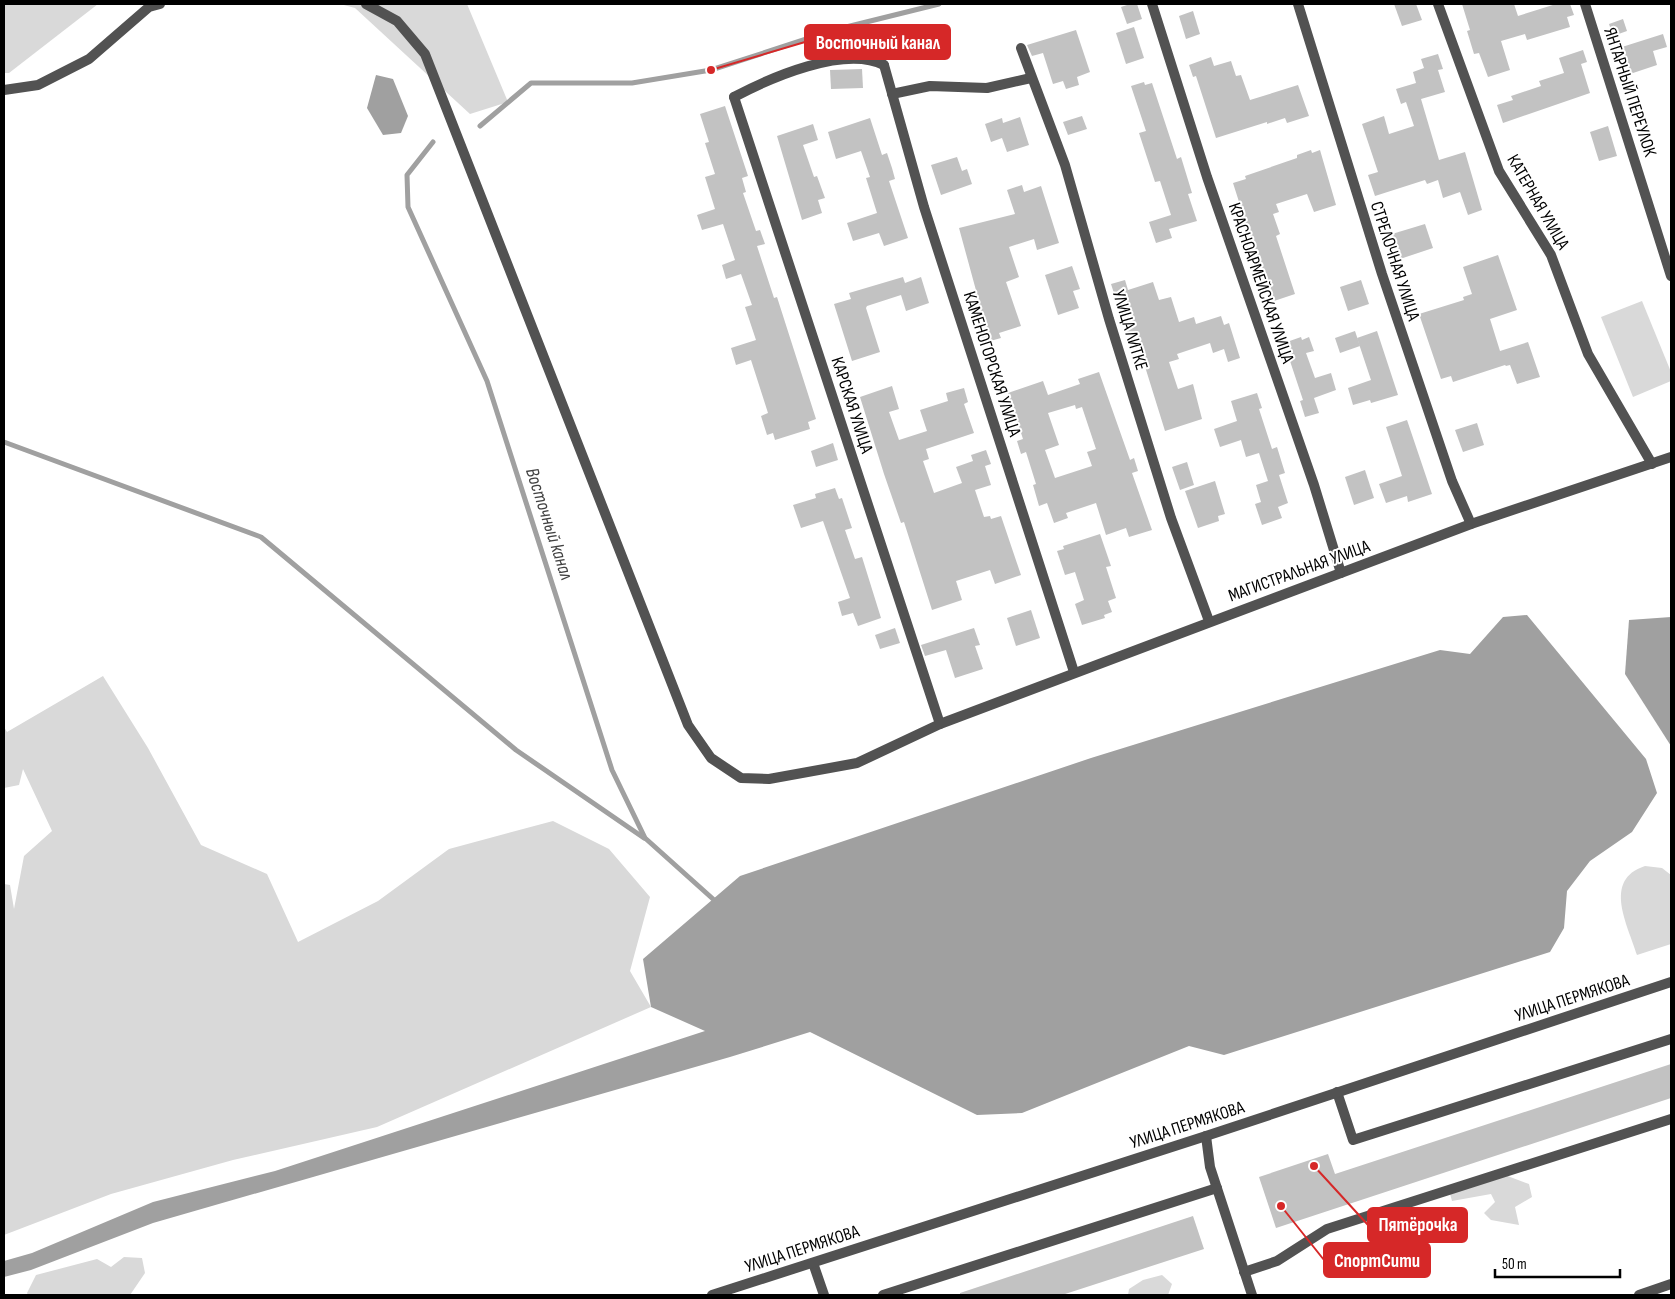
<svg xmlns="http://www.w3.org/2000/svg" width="1675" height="1299" font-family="'Sofia Sans Condensed',sans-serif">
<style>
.green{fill:#d9d9d9}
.water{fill:#a0a0a0}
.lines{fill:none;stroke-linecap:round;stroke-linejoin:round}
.stream{stroke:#a0a0a0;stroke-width:5}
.building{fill:#c2c2c2;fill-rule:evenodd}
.lane{stroke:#525252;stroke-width:10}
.street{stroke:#525252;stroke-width:10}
.labels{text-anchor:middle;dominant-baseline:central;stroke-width:4;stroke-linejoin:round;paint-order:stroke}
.street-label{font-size:18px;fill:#000;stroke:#fff}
.water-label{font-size:19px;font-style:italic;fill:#414141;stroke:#fff}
.leader{fill:none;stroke:#d62828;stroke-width:2}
.callout-dot{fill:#d62828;stroke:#fff;stroke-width:2}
.callout{fill:#d62828;stroke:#d62828;stroke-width:2}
.callout-label{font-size:19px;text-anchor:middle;font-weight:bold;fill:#fff}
</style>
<rect width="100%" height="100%" fill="#fff"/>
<!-- green -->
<g class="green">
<polygon points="4,4 98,4 9,73 4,73"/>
<polygon points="340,4 467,4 508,102 470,114 355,8"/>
<polygon points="1642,301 1671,372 1671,381 1633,397 1601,317"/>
<polygon points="103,676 148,748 201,845 267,874 298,942 378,901 449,849 553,821 609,849 650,897 630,971 651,1007 377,1127 233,1160 111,1194 4,1235 4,884 10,885 14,909 24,856 52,831 23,769 19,785 4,788 4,727 7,732"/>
<path d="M1645 866 1662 868 1671 875V944L1637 955C1628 925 1602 880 1645 866Z"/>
<polygon points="1505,1175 1529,1184 1532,1197 1515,1207 1519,1225 1491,1220 1484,1213 1495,1202 1491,1194 1452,1201 1449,1190"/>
<polygon points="124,1257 142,1258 145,1273 130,1295 28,1295 27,1293 36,1275 97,1259 111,1267"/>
<polygon points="1162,1275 1172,1284 1168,1295 1128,1295 1129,1289 1143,1280"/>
</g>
<!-- water -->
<g class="water">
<polygon points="376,75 393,79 408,116 401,133 383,135 367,108"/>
<polygon points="1527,615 1646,759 1657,793 1632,832 1590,861 1567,891 1564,928 1550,952 1224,1055 1189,1046 1022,1113 977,1115 810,1032 730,1057 153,1223 31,1270 4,1277 4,1261 32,1253 153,1202 275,1171 705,1031 651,1007 643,959 740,876 1091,758 1440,650 1470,654 1503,617"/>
<polygon points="1671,617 1671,746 1625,674 1629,620"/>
</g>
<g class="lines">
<!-- stream -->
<g class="stream">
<polyline points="480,126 531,83 632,83 711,70 834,30 939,4"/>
<polyline points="433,142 407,175 408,207 487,381 612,770 645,838 713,899"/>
<polyline points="4,442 261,537 516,750 644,838"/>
</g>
</g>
<!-- building -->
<g class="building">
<polygon points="1130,4 1137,4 1142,19 1127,24 1121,7"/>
<polygon points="1394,4 1416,4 1422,20 1402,26"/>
<polygon points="1462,4 1514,4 1518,16 1556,4 1570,4 1574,15 1567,17 1570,27 1527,40 1525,34 1501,41 1510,70 1488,77 1479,53 1474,54 1467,31 1470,30"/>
<polygon points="1193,11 1200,34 1186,39 1179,16"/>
<polygon points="1623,19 1627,31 1613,36 1609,24"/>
<polygon points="1134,27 1144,58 1126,64 1116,33"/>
<polygon points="1076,30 1090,72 1077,77 1079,85 1066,89 1063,81 1053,84 1043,53 1032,56 1027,45"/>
<polygon points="1663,34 1667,47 1653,51 1657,65 1630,74 1622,47"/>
<polygon points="1583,50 1587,62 1581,64 1590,93 1503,123 1497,105 1513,100 1511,96 1541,86 1539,81 1564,73 1559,58"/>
<polygon points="1438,54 1443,69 1438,70 1445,92 1421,99 1439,160 1465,152 1482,210 1468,215 1460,192 1443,198 1438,180 1427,184 1425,180 1375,196 1368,175 1378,172 1362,124 1384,116 1389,134 1414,126 1406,102 1401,104 1396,89 1416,83 1413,72 1424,68 1421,59"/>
<polygon points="1211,57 1214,66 1231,61 1236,76 1241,75 1250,100 1298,85 1309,116 1287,123 1285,118 1267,124 1267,122 1216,138 1196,76 1193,77 1189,65"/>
<polygon points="862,69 863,88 831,89 830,70"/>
<polygon points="1144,82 1145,85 1152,83 1177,159 1181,157 1192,193 1188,194 1197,221 1169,229 1172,238 1156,243 1149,222 1171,215 1160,181 1155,182 1139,133 1146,131 1131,86"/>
<polygon points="725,106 748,176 742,178 746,192 743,193 756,231 760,230 765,244 757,246 774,298 777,297 816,419 808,422 810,429 775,440 773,433 767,435 761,416 768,413 751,360 736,365 731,348 756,340 745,307 752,305 741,274 726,279 722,265 735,260 723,224 702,230 697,215 715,209 705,177 715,174 705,143 709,142 700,114"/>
<polygon points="1082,116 1087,129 1068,135 1063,122"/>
<polygon points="1020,117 1029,145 1007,152 1002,138 991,142 985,124 1002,118 1003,123"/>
<polygon points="870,118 882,155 887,153 892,168 895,179 889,181 908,238 884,246 879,233 853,241 847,223 877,213 866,178 870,177 861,151 836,159 828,132"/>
<polygon points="813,124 818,140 803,145 814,177 817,176 825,198 818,200 822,213 802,220 777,136"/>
<polygon points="1608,126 1617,156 1599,161 1590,132"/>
<polygon points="1311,150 1312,153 1320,150 1336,205 1314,212 1307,194 1276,204 1279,212 1273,214 1280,234 1276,236 1295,294 1271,302 1233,183 1246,179 1245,176 1297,158 1297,155"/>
<polygon points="957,157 962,171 967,169 972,184 941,195 931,165"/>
<polygon points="1022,185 1024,192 1041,186 1059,243 1037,250 1034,239 1009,247 1019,277 1006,282 1021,326 999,333 1001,338 983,343 978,328 983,326 973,296 977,294 959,228 1015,214 1007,190"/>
<polygon points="1425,224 1433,248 1400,259 1392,234"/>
<polygon points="1498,255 1517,310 1490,319 1500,351 1528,342 1540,377 1517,384 1510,365 1506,366 1505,365 1453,382 1451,376 1441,379 1419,314 1464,300 1463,297 1472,294 1463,267"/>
<polygon points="1072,266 1080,289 1073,291 1079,308 1058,315 1045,275"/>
<polygon points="903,277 905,283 921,277 929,303 906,311 901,295 867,306 866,308 880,352 852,361 834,304 851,299 849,293"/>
<polygon points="1125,280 1128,290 1153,282 1159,300 1171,297 1179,322 1194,317 1196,324 1221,316 1224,325 1229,323 1240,358 1228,362 1224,349 1213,353 1210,343 1177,354 1179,359 1169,362 1178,389 1193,384 1202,419 1165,431 1138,344 1131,346 1111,284"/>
<polygon points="1361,280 1369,304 1348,311 1340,287"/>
<polygon points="1355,331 1360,346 1340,353 1335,338"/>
<polygon points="1377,331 1398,395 1371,403 1370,400 1353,405 1348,388 1371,380 1357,338"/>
<polygon points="1301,337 1302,340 1309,337 1314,351 1306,353 1315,378 1331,373 1336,390 1314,398 1319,413 1305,417 1300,401 1303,400 1284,343"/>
<path d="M1099 372 1130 460 1134 458 1138 471 1132 473 1152 530 1129 537 1126 528 1106 535 1096 503 1066 513 1068 518 1054 523 1047 503 1039 506 1033 485 1036 484 1026 452 1021 454 1017 441 1023 439 1008 393 1043 381 1048 395 1080 384 1078 379ZM1075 405 1076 409 1082 407 1096 449 1087 452 1092 466 1055 478 1045 450 1059 445 1048 413Z"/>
<polygon points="892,386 899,409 889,412 899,440 927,431 920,410 948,401 946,393 964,388 968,402 964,404 974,433 926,449 929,459 923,461 934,493 962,483 956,467 973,461 971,455 986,450 991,464 985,466 991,485 975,490 984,517 990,516 991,519 1001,516 1021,575 995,584 990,570 956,581 962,600 932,610 904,522 901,523 884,474 860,397"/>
<polygon points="1257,393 1262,408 1259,409 1272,449 1277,447 1285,473 1279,475 1288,503 1278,507 1282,518 1262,525 1255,504 1261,502 1256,485 1268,481 1259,453 1246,457 1241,440 1220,447 1214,429 1237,421 1231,401"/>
<polygon points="1407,420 1432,494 1408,502 1407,496 1386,503 1379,484 1402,476 1386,427"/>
<polygon points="1477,423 1484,445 1463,452 1455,430"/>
<polygon points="833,443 838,460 816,467 811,451"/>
<polygon points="1187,462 1194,485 1180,490 1172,467"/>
<polygon points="1365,470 1374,498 1354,505 1345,477"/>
<polygon points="1215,481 1225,514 1218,516 1219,521 1198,528 1185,491"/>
<polygon points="835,488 839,499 842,498 852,528 845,530 855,559 862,557 881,618 858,626 853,613 842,616 838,602 850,598 823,521 801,528 793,505 816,498 815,494"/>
<polygon points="1100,534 1111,566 1106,567 1116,598 1108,601 1112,612 1104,615 1105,618 1082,625 1075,604 1084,600 1075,572 1065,575 1057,551 1064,549 1063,546"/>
<polygon points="1031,610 1040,638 1016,646 1007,618"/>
<polygon points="895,628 900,643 880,649 875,635"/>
<polygon points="974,628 980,645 975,646 983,669 955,678 946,650 925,656 921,645"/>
<polygon points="1671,1064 1671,1098 1276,1228 1259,1177 1328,1154 1335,1174"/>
<polygon points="1193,1216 1204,1249 1062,1295 960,1295 960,1293"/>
<polygon points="1411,1232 1414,1246 1398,1250 1394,1236"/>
</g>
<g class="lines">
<!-- lane -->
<g class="lane">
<polyline points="366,4 397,21 425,54 688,725 711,758 741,778 769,779 857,763 940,724"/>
<polyline points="4,90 38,85 89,59 149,7 160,4"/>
<polyline points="892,94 930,86 987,88 1031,78"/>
<path d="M734 97C770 78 844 45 884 65"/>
<polyline points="1337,1092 1353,1140 1671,1039"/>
<polyline points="1206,1136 1210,1167 1252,1295"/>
<polyline points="813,1263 824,1295"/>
<polyline points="1244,1272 1277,1261 1327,1229 1671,1119"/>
<polyline points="883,1295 1217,1188"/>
<polyline points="1639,1295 1671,1284"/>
</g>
<!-- street -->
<g class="street">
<polyline points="1152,4 1207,177 1314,485 1341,573"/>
<polyline points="1298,4 1382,274 1452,481 1471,524"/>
<polyline points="1438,4 1499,171 1551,255 1588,354 1652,464"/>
<polyline points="1585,4 1671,276"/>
<polyline points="1021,48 1065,165 1109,319 1171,518 1209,621"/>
<polyline points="884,65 924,207 1074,672"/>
<polyline points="734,97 940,724 1471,524 1671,457"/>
<polyline points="712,1295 1206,1136 1671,982"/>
</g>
</g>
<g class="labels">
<!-- street labels -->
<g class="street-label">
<text transform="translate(1630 92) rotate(72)">ЯНТАРНЫЙ ПЕРЕУЛОК</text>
<text transform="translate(1538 202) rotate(60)">КАТЕРНАЯ УЛИЦА</text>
<text transform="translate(1395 261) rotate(72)">СТРЕЛОЧНАЯ УЛИЦА</text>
<text transform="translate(1261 283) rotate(71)">КРАСНОАРМЕЙСКАЯ УЛИЦА</text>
<text transform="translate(1130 330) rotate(73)">УЛИЦА ЛИТКЕ</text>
<text transform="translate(992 364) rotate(72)">КАМЕНОГОРСКАЯ УЛИЦА</text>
<text transform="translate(852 405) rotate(72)">КАРСКАЯ УЛИЦА</text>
<text transform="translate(1299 571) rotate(-20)">МАГИСТРАЛЬНАЯ УЛИЦА</text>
<text transform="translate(1572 998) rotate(-18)">УЛИЦА ПЕРМЯКОВА</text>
<text transform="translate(1187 1125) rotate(-18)">УЛИЦА ПЕРМЯКОВА</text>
<text transform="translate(802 1249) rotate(-18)">УЛИЦА ПЕРМЯКОВА</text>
</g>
<!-- water labels -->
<g class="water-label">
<text transform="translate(549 524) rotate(72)">Восточный канал</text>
</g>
</g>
<!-- callouts -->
<path class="leader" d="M711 70L805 42M1314 1166L1368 1225M1281 1206L1324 1260"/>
<g class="callout-dot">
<circle cx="711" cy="70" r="5"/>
<circle cx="1314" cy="1166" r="5"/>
<circle cx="1281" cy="1206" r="5"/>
</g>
<g class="callout">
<rect x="805" y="25" width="145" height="34" rx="5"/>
<rect x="1368" y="1208" width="99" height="34" rx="5"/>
<rect x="1324" y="1243" width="106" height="34" rx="5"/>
</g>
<g class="callout-label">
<text x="878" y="49">Восточный канал</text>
<text x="1418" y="1231">Пятёрочка</text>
<text x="1377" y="1267">СпортСити</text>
</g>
<!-- border -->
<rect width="1675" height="1299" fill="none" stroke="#000000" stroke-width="10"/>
<!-- scale -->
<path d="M1495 1269v8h125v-8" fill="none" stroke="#000000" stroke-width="2.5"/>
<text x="1502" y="1269" font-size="15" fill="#000000" stroke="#ffffff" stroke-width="4" paint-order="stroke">50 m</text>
</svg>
